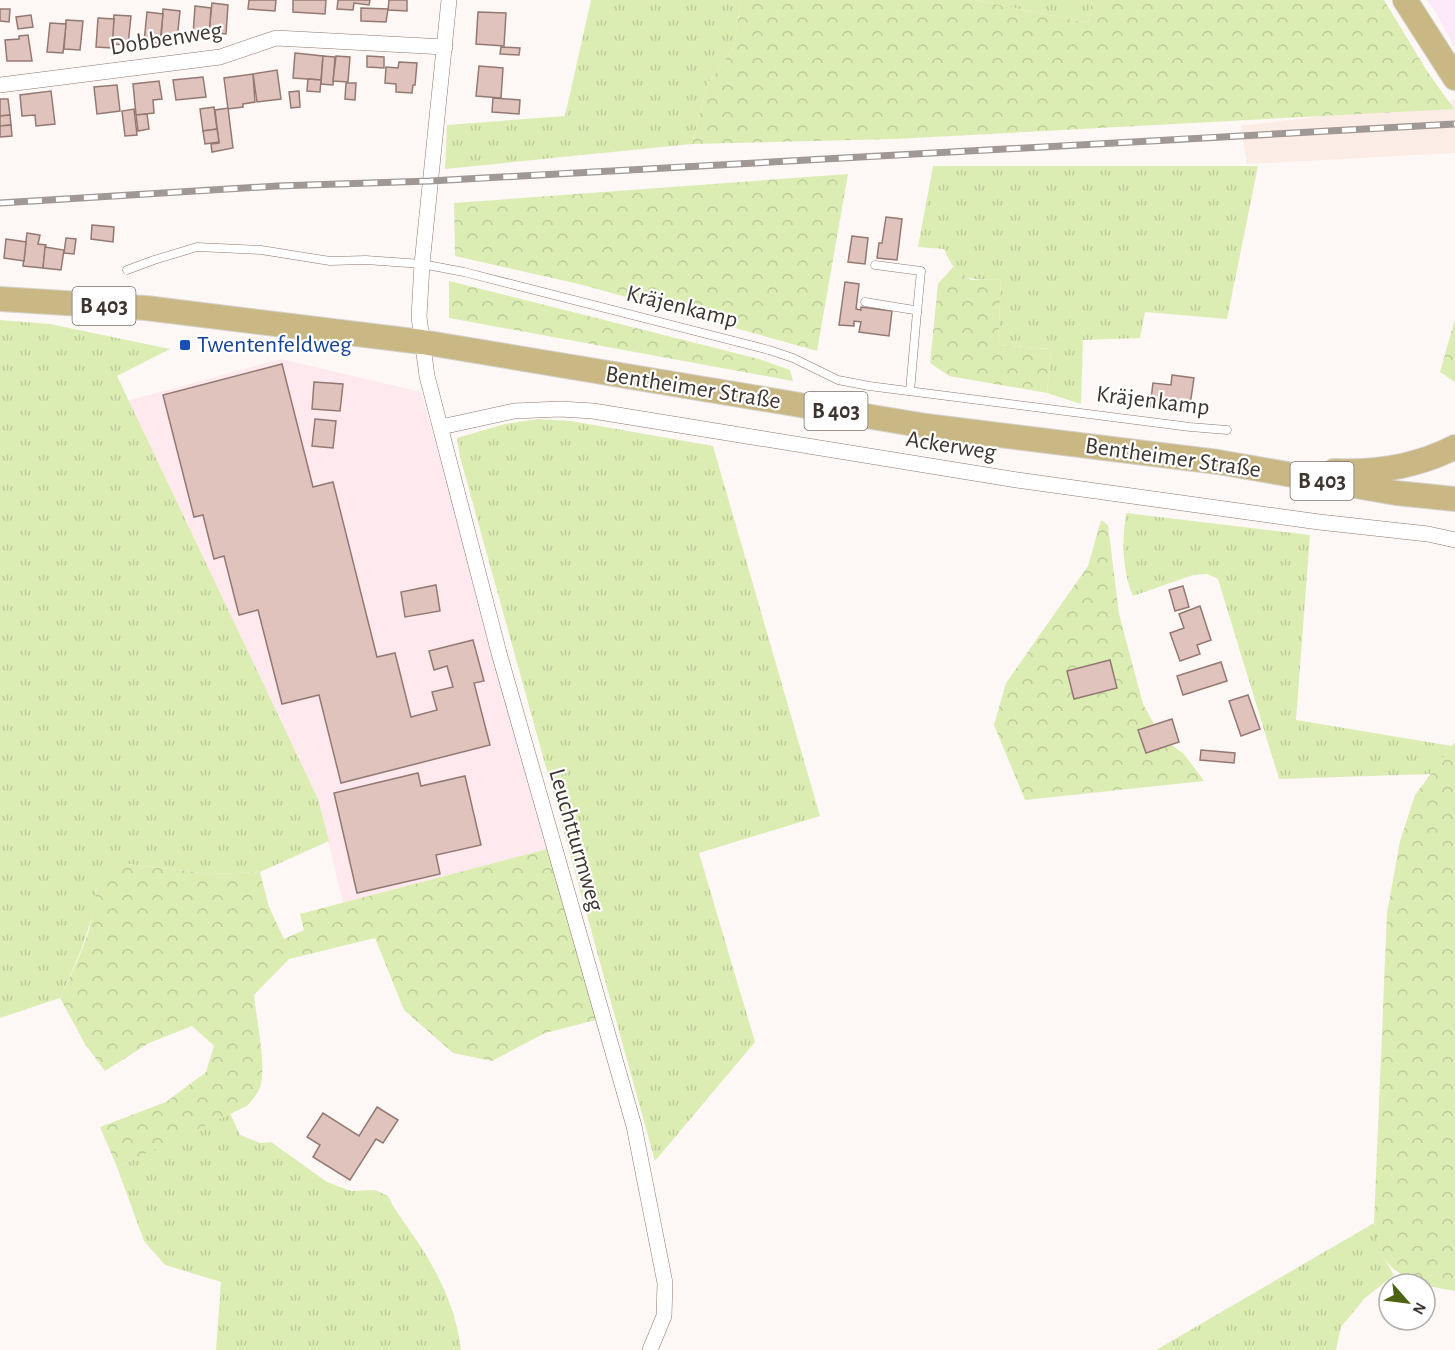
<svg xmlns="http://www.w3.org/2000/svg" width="1455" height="1350" font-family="'Alegreya Sans',sans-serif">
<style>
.commercial{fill:#fbe8f9}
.industrial{fill:#fee9ee}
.built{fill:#fbece6}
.grass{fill:url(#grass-tufts)}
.forest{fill:url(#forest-crowns)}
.building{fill:#e0c3bc;stroke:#947973;stroke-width:1.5}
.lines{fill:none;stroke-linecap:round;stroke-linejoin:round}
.lane-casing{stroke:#90776d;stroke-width:9}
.street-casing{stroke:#90776d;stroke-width:16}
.primary-casing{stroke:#d5d3d1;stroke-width:26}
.lane{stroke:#fff;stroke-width:8}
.street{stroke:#fff;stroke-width:15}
.primary{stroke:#cab884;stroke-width:24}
.rail-casing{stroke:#a09894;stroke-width:7}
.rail{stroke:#fff;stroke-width:4.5;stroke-dasharray:14;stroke-linecap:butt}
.transit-dot{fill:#1a4fb4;stroke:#fff;stroke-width:2}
.labels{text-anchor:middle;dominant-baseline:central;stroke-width:4.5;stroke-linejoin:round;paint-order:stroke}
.shield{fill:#fff;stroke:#79726e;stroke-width:1.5}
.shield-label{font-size:22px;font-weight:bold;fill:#3f3530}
.street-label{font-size:24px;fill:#3f3530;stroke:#fff}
.transit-label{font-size:24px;fill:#164399;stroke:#fff;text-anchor:start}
</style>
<defs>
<pattern id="grass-tufts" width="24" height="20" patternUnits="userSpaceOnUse" patternTransform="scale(1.5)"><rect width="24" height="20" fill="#dbedb3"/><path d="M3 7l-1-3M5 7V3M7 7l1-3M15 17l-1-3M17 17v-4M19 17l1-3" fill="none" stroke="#bdcc9a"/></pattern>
<pattern id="forest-crowns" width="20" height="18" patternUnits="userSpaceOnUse" patternTransform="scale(1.5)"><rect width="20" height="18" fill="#dbedb3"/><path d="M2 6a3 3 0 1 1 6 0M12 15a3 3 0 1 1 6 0" fill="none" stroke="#bdcc9a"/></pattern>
</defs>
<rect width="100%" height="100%" fill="#fdf8f5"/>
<!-- commercial -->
<polygon class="commercial" points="1427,0 1455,0 1455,48 1432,6"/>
<!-- industrial -->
<polygon class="industrial" points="281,359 421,392 551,848 343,903 318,799 127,401"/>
<!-- built -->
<polygon class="built" points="1455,100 1455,153 1247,164 1241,126"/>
<!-- grass -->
<g class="grass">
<polygon points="591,0 741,0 734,48 708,83 692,144 445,169 447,125 565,116"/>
<polygon points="975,0 1092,0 1088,23"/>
<path d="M933 166H1258L1227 319 1145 312 1140 338 1083 340 1081 404 1047 393 1051 349 998 345 1001 279C968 280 959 282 944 249L918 247Z"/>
<path d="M0 320 50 324 170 349 117 376 318 799 329 841 260 872 211 874 127 864 97 888C92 929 77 961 60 998L0 1018Z"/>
<polygon points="538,419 571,421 713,446 820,816 699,853 755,1042 655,1161 460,457 457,438 505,424"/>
<path d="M1126 513 1310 535 1296 720 1452 746 1431 774 1279 779 1218 579 1207 574 1193 575 1133 596C1122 571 1122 540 1126 513Z"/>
<path d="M230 1113 240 1135 260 1143 271 1142 327 1182 351 1191 375 1190 388 1196C398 1217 414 1234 426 1255 444 1285 457 1315 461 1350H216L221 1282 165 1265 144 1241 117 1167Z"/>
<polygon points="1374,1223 1382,1255 1394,1275 1365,1298 1341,1327 1336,1350 1156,1350"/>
</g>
<!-- forest -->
<g class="forest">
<polygon points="741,0 975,0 1088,23 1092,0 1384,0 1427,71 1454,109 895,139 692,144 708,83 734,48"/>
<polygon points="848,174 817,351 583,285 455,256 454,203"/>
<polygon points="953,267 971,280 1001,279 998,345 1051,349 1047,393 949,376 930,363 938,284"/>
<polygon points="449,281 759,359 790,370 793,381 449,318"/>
<polygon points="1455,319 1455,382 1440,372"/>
<polygon points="1101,520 1108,525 1119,614 1143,704 1162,738 1184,754 1204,781 1025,800 994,725 1006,683 1088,566"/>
<path d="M1455 742V1291C1430 1287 1396 1280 1382 1255 1377 1246 1376 1233 1374 1223L1387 913 1400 841 1415 795Z"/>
<path d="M551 848 596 1020 545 1033 492 1061 453 1053 404 1010 375 938 289 959 254 995C256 1018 268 1071 259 1090 256 1096 251 1101 247 1106L117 1167 100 1127 166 1102 206 1072 214 1046 192 1026 149 1043 105 1071 85 1044 60 998C70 976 82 953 89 930 92 919 95 892 99 885 107 873 113 867 127 864L211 874 260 872 269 907 284 939 304 930 300 914Z"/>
</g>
<!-- building -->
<g class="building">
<polygon points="249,0 276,0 275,11 248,9"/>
<polygon points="293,0 326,0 325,14 293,12"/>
<polygon points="338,0 370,0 369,5 354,3 353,10 337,9"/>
<polygon points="389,0 407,0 407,11 388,10"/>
<polygon points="212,3 228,5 226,34 209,32"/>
<polygon points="195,6 211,8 209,37 193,35"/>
<polygon points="361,8 388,9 386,22 361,21"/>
<polygon points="0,9 10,9 9,22 0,21"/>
<polygon points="163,9 180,11 177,40 161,38"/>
<polygon points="147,12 163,14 160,43 144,42"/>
<polygon points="478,12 506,13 504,46 476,44"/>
<polygon points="31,15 33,27 18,29 16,17"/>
<polygon points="114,15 131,16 128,45 112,44"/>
<polygon points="98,18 114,19 112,48 96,47"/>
<polygon points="66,20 83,21 80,50 64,49"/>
<polygon points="50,23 66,24 63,53 47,52"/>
<polygon points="28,35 32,61 7,61 5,40 19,39 19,36"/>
<polygon points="501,47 520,48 519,55 500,54"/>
<polygon points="295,53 323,56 321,80 293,78"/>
<polygon points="323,56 335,57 333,85 321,84"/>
<polygon points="336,56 350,57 348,82 333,81"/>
<polygon points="367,56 384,57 384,68 367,67"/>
<polygon points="399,62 417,63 415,85 413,85 412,93 396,92 396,84 385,83 386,67 398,68"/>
<polygon points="479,66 503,68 501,98 476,96"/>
<polygon points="277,70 281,99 257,102 253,74"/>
<polygon points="253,74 255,102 243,104 243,107 228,109 224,78"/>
<polygon points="203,77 206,97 176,100 173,80"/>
<polygon points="308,79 321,80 320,92 307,91"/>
<polygon points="159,81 162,99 153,100 154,113 136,115 133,84"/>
<polygon points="346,83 356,83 355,100 345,99"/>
<polygon points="117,85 120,111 97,114 94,87"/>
<polygon points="51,91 55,124 36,126 35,115 22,116 20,95"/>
<polygon points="299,91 300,107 291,108 289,92"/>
<polygon points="493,98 520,100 519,114 492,112"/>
<polygon points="0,99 8,99 10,115 0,116"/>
<polygon points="214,107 217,129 203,131 200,109"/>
<polygon points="228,108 233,148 212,152 211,144 219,143 215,110"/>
<polygon points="134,109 137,135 125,136 122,111"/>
<polygon points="147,114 149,129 138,131 136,115"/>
<polygon points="10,115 11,125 0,126 0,116"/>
<polygon points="11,125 12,136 0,137 0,126"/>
<polygon points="217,129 219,142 205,144 203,131"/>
<polygon points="886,217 902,219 897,260 877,258 879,243 882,243"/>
<polygon points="92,225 114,227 113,242 91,239"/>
<polygon points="27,233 40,235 38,244 46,245 43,268 23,266"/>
<polygon points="852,236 868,238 865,264 848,262"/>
<polygon points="66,238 76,239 74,254 64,253"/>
<polygon points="6,239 26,242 24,261 4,258"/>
<polygon points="45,247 64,250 61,270 43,268"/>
<polygon points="845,282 859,284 856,309 861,310 861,307 892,311 889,336 859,332 861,322 854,321 854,326 839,325"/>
<polygon points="282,364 313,487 333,482 377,657 395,653 411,717 437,710 432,692 453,687 447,666 434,670 429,651 473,640 484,681 474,683 490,745 341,783 319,695 282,704 258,610 239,615 224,556 214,559 203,515 194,517 163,395"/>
<polygon points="1172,375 1194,378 1189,412 1150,407 1153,383 1171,385"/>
<polygon points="314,382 343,384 340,411 312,409"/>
<polygon points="315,419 336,421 333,448 312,446"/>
<polygon points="436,585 440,611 405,617 401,592"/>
<polygon points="1183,586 1189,607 1175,611 1169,590"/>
<polygon points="1200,606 1211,640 1197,645 1200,654 1180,661 1170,633 1184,628 1179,614"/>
<polygon points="1110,660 1117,688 1074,699 1067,671"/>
<polygon points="1221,662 1227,681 1183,695 1177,676"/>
<polygon points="1248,695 1260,729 1241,736 1229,701"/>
<polygon points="1172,719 1179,742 1146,753 1138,730"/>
<polygon points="1201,750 1235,753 1234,763 1200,760"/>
<polygon points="418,773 421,786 465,776 481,845 436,855 440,874 357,893 334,793"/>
<polygon points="377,1107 398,1120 383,1143 376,1139 350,1180 313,1157 320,1145 307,1137 323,1113 359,1136"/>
</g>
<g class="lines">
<!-- lane casing -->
<g class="lane-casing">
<g id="lane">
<polyline points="875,265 921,271 917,312"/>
<polyline points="127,270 154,260 197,247 261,250 330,261 366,260 422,264 464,272 769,350 793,358 838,380 869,386 1190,427 1227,430"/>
<polyline points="865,302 914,310 917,312 910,391"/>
</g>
</g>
<!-- street casing -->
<g class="street-casing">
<g id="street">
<polyline points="449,0 422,264 419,317 427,376 499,653 634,1126 665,1283 664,1316 650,1350"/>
<polyline points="0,85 220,57 276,38 445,47"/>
<polyline points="441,427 514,411 560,409 593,411 1017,480 1319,522 1428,534 1455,540"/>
</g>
</g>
<!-- primary casing -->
<g class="primary-casing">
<g id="primary">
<polyline points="1405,0 1455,78"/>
<polyline points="0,299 146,308 422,342 926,426 1218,462 1396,493 1455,499"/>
<path d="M1334 471C1377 473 1416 467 1455 447"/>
</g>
</g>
<!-- lane -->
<use href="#lane" class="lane"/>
<!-- street -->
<use href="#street" class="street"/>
<!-- primary -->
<use href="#primary" class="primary"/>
<!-- rail casing -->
<g class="rail-casing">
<polyline id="rail" points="0,203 277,186 430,181 1455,124"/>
</g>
<!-- rail -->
<use href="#rail" class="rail"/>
</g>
<!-- markers -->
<rect class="transit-dot" x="179" y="339" width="12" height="12" rx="3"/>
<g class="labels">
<!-- shield labels -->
<g class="shield">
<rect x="72.5" y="287" width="63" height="38" rx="4.5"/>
<rect x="804.5" y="392" width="63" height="38" rx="4.5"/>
<rect x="1290.5" y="462" width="63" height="38" rx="4.5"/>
</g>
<g class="shield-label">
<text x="104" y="306">B 403</text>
<text x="836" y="411">B 403</text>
<text x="1322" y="481">B 403</text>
</g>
<!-- street labels -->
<g class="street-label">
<text transform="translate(166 39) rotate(-9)">Dobbenweg</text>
<text transform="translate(682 307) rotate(14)">Kräjenkamp</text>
<text transform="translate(693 388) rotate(9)">Bentheimer Straße</text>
<text transform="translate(1153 401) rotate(7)">Kräjenkamp</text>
<text transform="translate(951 446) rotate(9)">Ackerweg</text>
<text transform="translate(1173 458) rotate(8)">Bentheimer Straße</text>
<text transform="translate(576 840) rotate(74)">Leuchtturmweg</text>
</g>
<!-- transit labels -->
<g class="transit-label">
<text x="197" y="345">Twentenfeldweg</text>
</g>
</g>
<!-- north arrow -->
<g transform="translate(1407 1302) rotate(118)"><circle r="28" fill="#ffffff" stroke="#b2aeac" stroke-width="1.5"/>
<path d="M0-4.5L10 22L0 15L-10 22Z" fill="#4b6312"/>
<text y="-9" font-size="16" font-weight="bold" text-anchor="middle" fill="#3f3530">N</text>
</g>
</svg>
